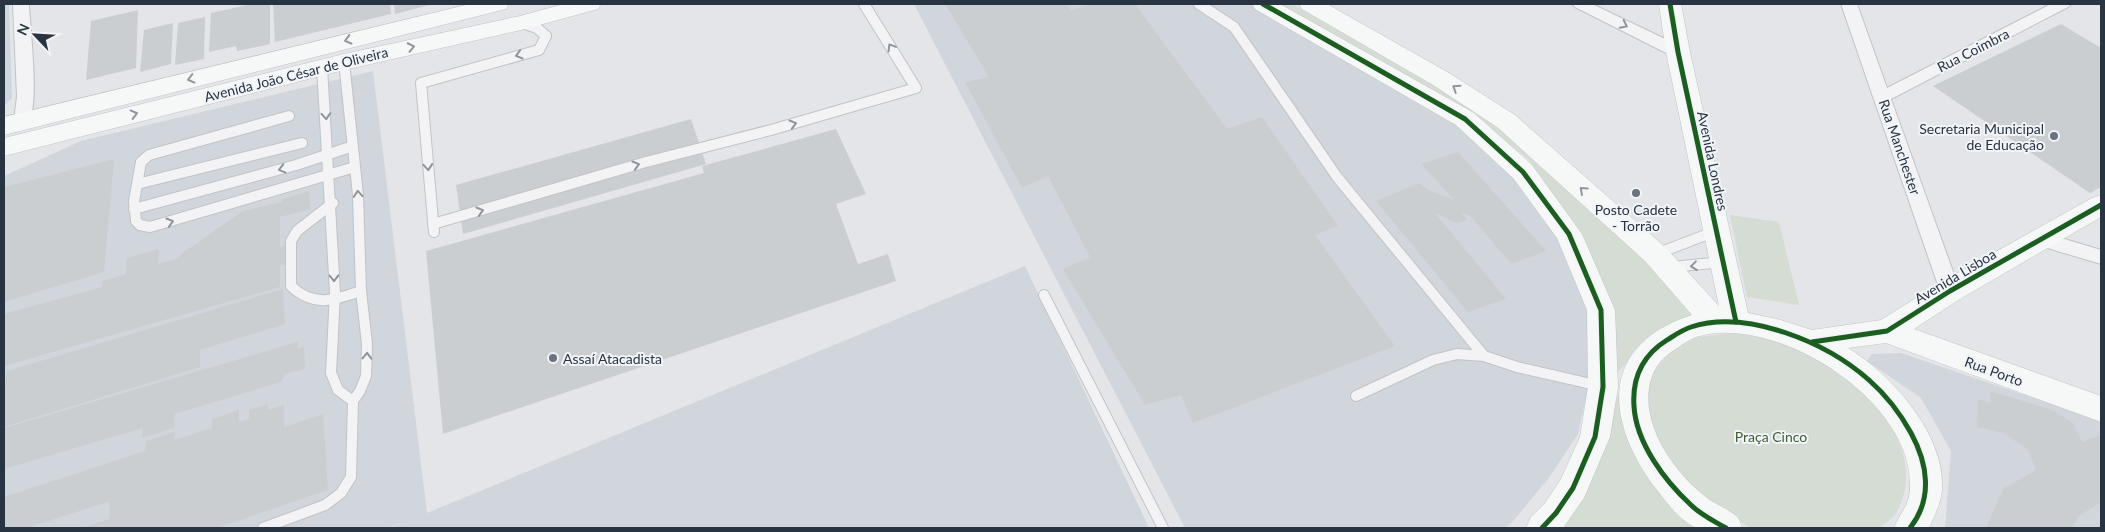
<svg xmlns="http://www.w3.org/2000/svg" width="2105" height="532" font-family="Lato,sans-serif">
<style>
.built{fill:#d1d5dc}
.green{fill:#d4dcd3}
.building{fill:#cbced1}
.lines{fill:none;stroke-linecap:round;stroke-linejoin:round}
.lane-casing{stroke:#c1c3c6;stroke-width:12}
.street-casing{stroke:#c1c3c6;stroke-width:2}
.secondary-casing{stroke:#c1c3c6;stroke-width:1}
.lane{stroke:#f3f3f5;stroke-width:10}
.street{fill:#f3f3f5;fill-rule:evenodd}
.secondary{fill:#f6f7f7;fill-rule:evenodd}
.cycleway-casing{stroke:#f1f4f8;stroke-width:8}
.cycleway{stroke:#1b5e20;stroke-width:5}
.oneway{stroke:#8e949c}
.oneway2{stroke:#90969d}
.poi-dot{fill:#6a727d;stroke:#f1f4f8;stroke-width:2}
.labels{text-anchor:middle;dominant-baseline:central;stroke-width:4;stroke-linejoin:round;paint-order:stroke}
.street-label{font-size:14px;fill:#293443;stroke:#f1f4f8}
.poi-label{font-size:14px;fill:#293443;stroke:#f1f4f8;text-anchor:end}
.park-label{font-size:14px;fill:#405f36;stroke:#f1f4f8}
</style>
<rect width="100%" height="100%" fill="#e3e5e8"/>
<!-- built -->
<g class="built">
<polygon points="4,4 9,4 12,98 4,106"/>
<polygon points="914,4 1253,4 1437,110 1514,172 1548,218 1584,289 1593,364 1578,434 1548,479 1513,521 1505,528 1185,528"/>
<polygon points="373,71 427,513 1025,266 1149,528 390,528 407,521 387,528 4,528 4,176 81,141"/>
<polygon points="1901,353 2101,421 2101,528 1945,528 1951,451 1921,398 1867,361 1872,354"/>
</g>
<!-- green -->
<g class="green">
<polygon points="1277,4 1292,4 1435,86 1501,129 1621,236 1699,314 1643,348 1617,372 1588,258 1529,160 1485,125 1417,82"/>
<polygon points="1730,215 1779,222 1799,305 1747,297"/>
<path d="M1735 333C1763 338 1793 342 1818 357 1868 387 1931 451 1896 513 1893 519 1884 524 1879 528H1751L1707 502 1674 471 1654 437 1646 404 1651 375 1670 351 1698 337Z"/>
<polygon points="1619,393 1634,455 1651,483 1719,528 1564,528 1569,506 1593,466"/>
</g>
<!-- building -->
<g class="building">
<polygon points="252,4 270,4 270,44 237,51 236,46 209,52 211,13"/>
<polygon points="273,4 390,4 391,14 275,42"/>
<polygon points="394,4 433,4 395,14"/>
<polygon points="945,4 1067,4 1071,10 1093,4 1135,4 1227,129 1262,117 1338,226 1315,235 1395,346 1193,423 1181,395 1145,405 1063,269 1090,257 1048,176 1022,188 965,82 989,77"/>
<polygon points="138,10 136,68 86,80 91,21"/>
<polygon points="205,17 204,59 175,65 178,23"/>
<polygon points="173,23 171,64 140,72 144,30"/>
<polygon points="2061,24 2101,48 2101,187 2090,193 1933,86"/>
<polygon points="691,119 706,164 463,234 456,185"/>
<polygon points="836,129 866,194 836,204 858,264 888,254 896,281 443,434 426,251 704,173 702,166"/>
<polygon points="1458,152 1546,251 1511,264 1470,215 1462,213 1467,220 1457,223 1435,213 1506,299 1468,312 1376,201 1419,183 1428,190 1454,200 1421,164"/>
<polygon points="114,159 104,272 4,302 5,187"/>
<polygon points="309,191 310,209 280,217 280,247 287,245 287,264 280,265 280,287 4,366 4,314 102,287 102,281 126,274 127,258 159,249 158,264 178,258 184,252 243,211 281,202 283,199"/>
<polygon points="283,289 285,324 200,350 200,367 4,427 4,393 7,371"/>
<polygon points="298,342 298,349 304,347 305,369 285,374 281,382 175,414 174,428 142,438 143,428 4,469 4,428"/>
<polygon points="1990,391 2052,410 2073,423 2082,442 2101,435 2101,502 2079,516 2071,528 1986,528 2003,489 2036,470 2028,450 2004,433 1977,427 1978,399 1991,403"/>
<polygon points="268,404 268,410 284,405 284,427 323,414 328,490 217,528 82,528 109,519 110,501 27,528 4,528 4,497 145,451 146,441 175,432 174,440 212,428 212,419 239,410 239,422 249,419 249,410"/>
</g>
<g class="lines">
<!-- lane casing -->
<g class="lane-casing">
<g id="lane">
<polyline points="1199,4 1234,27 1337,177 1484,356"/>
<polyline points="322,67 335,293 331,373 338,390 353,401"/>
<polyline points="289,116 149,155 141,162 134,201 136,221 140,225 150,227 355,167"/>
<polyline points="137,184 302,143"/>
<path d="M333 203 297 231 291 241V286C314 308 334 300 361 291"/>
<polyline points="134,209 296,165 353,146"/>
<polyline points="433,224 646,162 771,130 916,88 864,4"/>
<polyline points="434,232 421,83 539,50 546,36 537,28 522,23"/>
<polyline points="1656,254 1716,231"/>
<polyline points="1672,267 1722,262"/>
<polyline points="1044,295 1163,528"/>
<polyline points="1356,396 1433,360 1457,354 1484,356 1517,367 1600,386"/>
<polyline points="263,528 325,505 341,493 351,477 353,401 360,391 366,376 367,344 361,291 358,195 344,62"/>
</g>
</g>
<!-- street casing -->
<g class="street-casing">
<g id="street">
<path d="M13 4H29C30 30 40 106 28 125L22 127 16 125 14 121 17 96Z"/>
<polygon points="1572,4 1592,4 1684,48 1686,52 1684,56 1678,57 1672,56 1575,7"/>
<polygon points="1841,4 1857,4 1887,88 2051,4 2071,4 2068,7 1891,99 1960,291 1957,296 1950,299 1943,296 1940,291"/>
<polygon points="2041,232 2101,250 2101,264 2034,244 2032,239 2034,234"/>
</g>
</g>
<!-- secondary casing -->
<g class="secondary-casing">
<g id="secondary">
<polygon points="470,4 509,4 506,9 498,11 4,135 4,117"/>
<polygon points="564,4 601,4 598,9 521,30 344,70 4,156 4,138 344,54 520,16"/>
<polygon points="1252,4 1280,4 1474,113 1532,165 1582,234 1615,310 1618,387 1610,437 1584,498 1563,528 1526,528 1531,517 1545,503 1561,479 1580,437 1588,387 1587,310 1557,238 1514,179 1456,125 1255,9"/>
<path d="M1299 4H1327L1449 73 1515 115 1665 247 1719 306 1666 52 1659 4H1681L1690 52 1748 313 1777 319 1812 330 1881 320 1940 283 2092 198 2101 195V217L1960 299 1914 329 2101 396V422L1886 343 1848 348C1892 375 1945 434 1942 489 1941 503 1935 515 1929 528H1894C1900 512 1910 506 1910 487 1914 401 1774 312 1696 337 1688 340 1680 346 1673 351 1651 364 1645 390 1650 414 1656 445 1681 478 1706 497 1714 504 1731 510 1738 518 1740 520 1741 525 1742 528 1732 529 1705 531 1697 528 1679 521 1664 499 1653 485 1604 417 1601 344 1692 315L1645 261 1497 127 1433 85 1302 9Z"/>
</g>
</g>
<!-- lane -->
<use href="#lane" class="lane"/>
<!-- street -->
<use href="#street" class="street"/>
<!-- secondary -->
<use href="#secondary" class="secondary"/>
<!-- cycleway casing -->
<g class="cycleway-casing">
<g id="cycleway">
<polyline points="1263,4 1465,119 1523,172 1569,234 1601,310 1603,387 1595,437 1573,488 1556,513 1542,528"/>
<polyline points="1670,4 1678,52 1736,322"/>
<polyline points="1812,342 1887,331 1950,291 2101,205"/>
<path d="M1726 528C1714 521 1701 515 1691 505 1665 481 1636 443 1634 406 1632 377 1643 355 1667 340 1675 335 1682 330 1691 327 1747 309 1826 342 1869 380 1886 395 1900 413 1911 433 1928 464 1933 499 1910 528"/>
</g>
</g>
<!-- cycleway -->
<use href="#cycleway" class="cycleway"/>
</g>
<!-- one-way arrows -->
<defs><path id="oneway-chevron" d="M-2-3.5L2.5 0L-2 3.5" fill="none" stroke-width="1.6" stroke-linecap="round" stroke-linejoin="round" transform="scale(1.25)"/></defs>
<g class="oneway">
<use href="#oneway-chevron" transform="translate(1624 25) rotate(26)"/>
<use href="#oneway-chevron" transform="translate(891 47) rotate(-121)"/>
<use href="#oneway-chevron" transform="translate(519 55) rotate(164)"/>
<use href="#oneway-chevron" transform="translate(326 116) rotate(86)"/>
<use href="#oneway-chevron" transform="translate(793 124) rotate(-16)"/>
<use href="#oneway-chevron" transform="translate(636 165) rotate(-16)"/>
<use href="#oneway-chevron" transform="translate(428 167) rotate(85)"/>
<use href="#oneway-chevron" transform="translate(282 169) rotate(165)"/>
<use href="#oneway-chevron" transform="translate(358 194) rotate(-94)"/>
<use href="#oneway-chevron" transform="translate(480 211) rotate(-17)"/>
<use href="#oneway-chevron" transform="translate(170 222) rotate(-16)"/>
<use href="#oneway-chevron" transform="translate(1694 266) rotate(173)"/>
<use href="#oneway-chevron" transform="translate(334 278) rotate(89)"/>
<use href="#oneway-chevron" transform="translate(367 356) rotate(-88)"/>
</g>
<g class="oneway2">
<use href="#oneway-chevron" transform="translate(348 40) rotate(166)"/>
<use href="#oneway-chevron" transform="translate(411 47) rotate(-12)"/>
<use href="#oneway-chevron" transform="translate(191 79) rotate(166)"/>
<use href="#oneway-chevron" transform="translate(1456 88) rotate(-147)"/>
<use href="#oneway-chevron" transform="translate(134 114) rotate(-14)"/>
<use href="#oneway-chevron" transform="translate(1583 190) rotate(-138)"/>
</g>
<!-- markers -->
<g class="poi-dot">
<circle cx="2054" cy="136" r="5"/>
<circle cx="1636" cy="193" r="5"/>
<circle cx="553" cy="358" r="5"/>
</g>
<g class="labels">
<!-- street labels -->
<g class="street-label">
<text transform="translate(1973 50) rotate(-27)">Rua Coimbra</text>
<text transform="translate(296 74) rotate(-14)">Avenida João César de Oliveira</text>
<text transform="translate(1900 147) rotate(71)">Rua Manchester</text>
<text transform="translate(1713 161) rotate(78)">Avenida Londres</text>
<text transform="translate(1955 276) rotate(-31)">Avenida Lisboa</text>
<text transform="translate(1994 371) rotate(20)">Rua Porto</text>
</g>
<!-- poi labels -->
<g class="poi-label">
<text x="2044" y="128">Secretaria Municipal<tspan x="2044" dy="16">de Educação</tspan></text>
<text x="1636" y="209" text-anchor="middle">Posto Cadete<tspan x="1636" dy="16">- Torrão</tspan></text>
<text x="563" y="358" text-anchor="start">Assaí Atacadista</text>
</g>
<!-- park labels -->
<g class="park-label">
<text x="1771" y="436">Praça Cinco</text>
</g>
</g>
<!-- border -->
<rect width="2105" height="532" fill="none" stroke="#293443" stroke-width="10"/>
<!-- north arrow -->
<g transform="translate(35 35) rotate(295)" stroke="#f1f4f8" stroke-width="4" paint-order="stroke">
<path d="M0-4L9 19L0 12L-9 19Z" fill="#293443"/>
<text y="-8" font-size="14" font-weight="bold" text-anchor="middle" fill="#293443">N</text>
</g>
</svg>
